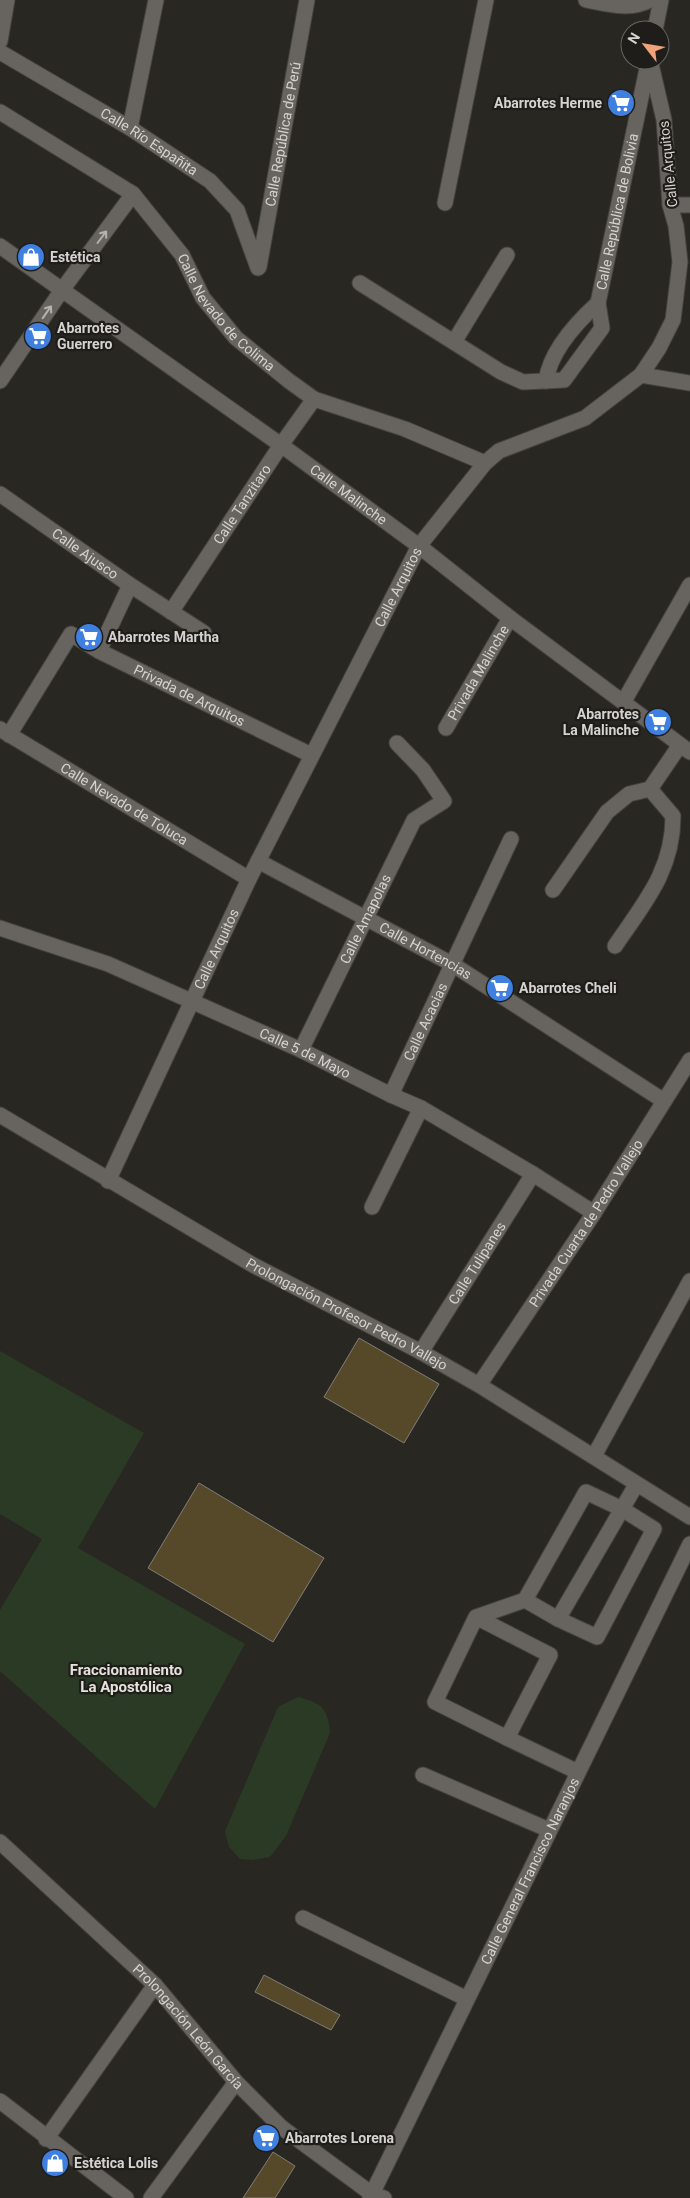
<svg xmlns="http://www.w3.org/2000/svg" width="690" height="2198" font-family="Roboto,sans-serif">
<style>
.green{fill:#2a3a24}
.building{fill:#56492a;stroke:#817e79}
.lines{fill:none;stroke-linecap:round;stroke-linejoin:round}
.minor-casing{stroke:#44433f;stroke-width:17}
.minor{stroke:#67645f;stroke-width:15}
.oneway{stroke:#b3b2ae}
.labels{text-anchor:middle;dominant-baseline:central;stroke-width:4.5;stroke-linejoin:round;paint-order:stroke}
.poi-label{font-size:14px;font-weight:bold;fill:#d4d3d0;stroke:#1f1d19;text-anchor:start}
.street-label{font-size:14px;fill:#d4d3d0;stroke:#1f1d19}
.neighbourhood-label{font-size:15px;font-weight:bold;fill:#e5e2dc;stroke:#1f1d19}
</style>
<rect width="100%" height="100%" fill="#292722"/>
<!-- green -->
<g class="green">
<polygon points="0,1351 144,1433 78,1548 245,1644 155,1809 0,1671 0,1610 42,1539 0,1514"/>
<path d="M298 1697C322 1703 328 1708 330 1733L286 1836 270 1857 253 1860 240 1859 229 1847 225 1831 278 1707Z"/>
</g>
<!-- building -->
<g class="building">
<polygon points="359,1338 439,1384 404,1443 324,1397"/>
<polygon points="199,1483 324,1558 273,1642 148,1568"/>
<polygon points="264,1975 340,2015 331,2030 255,1992"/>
<polygon points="273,2152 295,2166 275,2198 243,2198"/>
</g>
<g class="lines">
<!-- minor casing -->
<g class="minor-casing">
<g id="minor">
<path d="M586 0C607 4 630 11 650 0"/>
<polyline points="655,30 661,0"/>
<polyline points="0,41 7,0"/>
<path id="s1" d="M0 52 130 128 210 181 237 210 258 268"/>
<path id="s2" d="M0 112 133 194 182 255 203 298 236 338 289 381 314 399 405 429 485 463"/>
<polyline points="130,128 156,0"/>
<polyline points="445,203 486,0"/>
<polyline points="670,205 690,205"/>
<path id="s3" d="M0 246 281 445 419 546 510 618 690 752"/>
<path id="s4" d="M259 267 307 0"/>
<path id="s5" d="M360 283 501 372 523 382 564 380 602 328 598 303 648 64"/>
<polyline points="454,342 507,255"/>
<polyline points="641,375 690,383"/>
<polyline points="0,381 62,290 133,194"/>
<path d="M546 381C550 352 576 323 598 303"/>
<path id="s6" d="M0 494 130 585 204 633"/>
<path id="s7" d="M171 612 281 445 314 399"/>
<polyline points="99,651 130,585"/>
<polyline points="624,701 690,585"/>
<path id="s8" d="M446 728 510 618"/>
<path id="s9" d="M0 729 249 879"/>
<path id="s10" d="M9 735 71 634 99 651 311 755"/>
<path id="s11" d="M258 861 452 964 664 1101"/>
<polyline points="553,890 607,812 629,794 650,789 680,745"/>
<path id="s12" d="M0 928 108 964 301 1050 391 1095 421 1108 533 1174 594 1213"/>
<path d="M615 946C644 903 673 871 673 816L650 789"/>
<path id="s13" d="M301 1050 414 820 444 801 423 770 397 743"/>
<path id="s14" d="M391 1095 511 839"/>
<path id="s15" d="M0 1115 253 1265 421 1352 479 1385 690 1517"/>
<path id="s16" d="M108 1181 249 879 419 546 485 463 499 451 585 418 641 375 659 348 673 320 680 262 676 226 670 205 664 120 650 60"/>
<polyline points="372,1207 421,1108"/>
<path id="s17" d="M421 1352 533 1174"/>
<path id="s18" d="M479 1385 594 1213 690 1060"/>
<polyline points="594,1456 690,1281"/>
<polyline points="525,1600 586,1492 622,1509 654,1529 597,1637 558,1619"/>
<polyline points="476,1617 550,1655 507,1738 435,1702 476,1617 525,1600 558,1619 636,1485"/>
<polyline points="507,1738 578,1772"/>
<polyline points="423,1775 549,1830"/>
<path id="s19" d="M0 1842 155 1985 236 2082 281 2127 372 2194 384 2198"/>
<polyline points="303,1918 467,1999"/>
<polyline points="0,2101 126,2198"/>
<polyline points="46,2139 155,1985"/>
<polyline points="151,2198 236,2082"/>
<path id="s20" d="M370 2198 690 1544"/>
</g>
</g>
<!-- minor -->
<use href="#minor" class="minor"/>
</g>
<!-- one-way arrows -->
<defs><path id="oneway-shaft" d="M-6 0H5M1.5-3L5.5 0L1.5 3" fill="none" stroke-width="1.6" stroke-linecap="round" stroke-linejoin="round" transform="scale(1.25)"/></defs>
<g class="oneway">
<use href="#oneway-shaft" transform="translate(102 237) rotate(-53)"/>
<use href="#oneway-shaft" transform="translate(47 312) rotate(-55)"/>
</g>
<!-- icons -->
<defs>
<g id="supermarket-disc" transform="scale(1.4375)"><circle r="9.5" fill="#3f7fe0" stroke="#1f1d19"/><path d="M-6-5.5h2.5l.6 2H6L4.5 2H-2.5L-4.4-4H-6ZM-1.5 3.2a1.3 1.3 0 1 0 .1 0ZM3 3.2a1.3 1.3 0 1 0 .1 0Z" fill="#fff"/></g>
<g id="shop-disc" transform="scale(1.4375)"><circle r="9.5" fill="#3f7fe0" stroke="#1f1d19"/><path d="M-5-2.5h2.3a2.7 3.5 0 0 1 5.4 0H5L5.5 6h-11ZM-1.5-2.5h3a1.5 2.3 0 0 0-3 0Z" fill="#fff"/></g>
</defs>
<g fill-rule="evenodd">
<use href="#supermarket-disc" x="621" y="103"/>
<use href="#shop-disc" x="31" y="257"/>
<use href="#supermarket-disc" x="38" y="336"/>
<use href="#supermarket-disc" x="89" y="637"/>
<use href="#supermarket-disc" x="658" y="722"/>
<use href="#supermarket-disc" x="500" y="988"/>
<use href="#supermarket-disc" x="266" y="2138"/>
<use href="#shop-disc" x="55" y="2163"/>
</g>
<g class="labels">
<!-- poi labels -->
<g class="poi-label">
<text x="602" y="103" text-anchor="end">Abarrotes Herme</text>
<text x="50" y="257">Estética</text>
<text x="57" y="328">Abarrotes<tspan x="57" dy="16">Guerrero</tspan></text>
<text x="108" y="637">Abarrotes Martha</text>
<text x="639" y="714" text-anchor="end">Abarrotes<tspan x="639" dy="16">La Malinche</tspan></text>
<text x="519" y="988">Abarrotes Cheli</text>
<text x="285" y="2138">Abarrotes Lorena</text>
<text x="74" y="2163">Estética Lolis</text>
</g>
<!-- street labels -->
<g class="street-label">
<text stroke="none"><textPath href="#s4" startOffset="135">Calle República de Perú</textPath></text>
<text stroke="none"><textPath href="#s1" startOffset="174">Calle Río Españita</textPath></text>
<text transform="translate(668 164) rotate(-96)">Calle Arquitos</text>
<text stroke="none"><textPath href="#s5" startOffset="415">Calle República de Bolivia</textPath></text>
<text stroke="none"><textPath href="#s2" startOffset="308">Calle Nevado de Colima</textPath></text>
<text stroke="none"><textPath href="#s3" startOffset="428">Calle Malinche</textPath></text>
<text stroke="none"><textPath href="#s7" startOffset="129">Calle Tanzitaro</textPath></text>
<text stroke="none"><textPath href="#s6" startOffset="104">Calle Ajusco</textPath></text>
<text stroke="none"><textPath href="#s16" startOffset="661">Calle Arquitos</textPath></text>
<text stroke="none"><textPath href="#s8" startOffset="64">Privada Malinche</textPath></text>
<text stroke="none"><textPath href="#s10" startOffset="252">Privada de Arquitos</textPath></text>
<text stroke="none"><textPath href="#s9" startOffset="145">Calle Nevado de Toluca</textPath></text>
<text stroke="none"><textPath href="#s13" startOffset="146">Calle Amapolas</textPath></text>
<text stroke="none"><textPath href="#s16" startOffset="256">Calle Arquitos</textPath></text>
<text stroke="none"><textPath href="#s11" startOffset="190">Calle Hortencias</textPath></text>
<text stroke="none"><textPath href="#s14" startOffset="81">Calle Acacias</textPath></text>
<text stroke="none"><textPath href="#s12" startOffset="330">Calle 5 de Mayo</textPath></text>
<text stroke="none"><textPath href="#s18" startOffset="194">Privada Cuarta de Pedro Vallejo</textPath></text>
<text stroke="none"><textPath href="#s17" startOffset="105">Calle Tulipanes</textPath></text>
<text stroke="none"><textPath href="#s15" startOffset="400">Prolongación Profesor Pedro Vallejo</textPath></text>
<text stroke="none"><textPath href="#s20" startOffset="364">Calle General Francisco Naranjos</textPath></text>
<text stroke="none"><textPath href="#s19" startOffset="264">Prolongación León García</textPath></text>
</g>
<!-- neighbourhood labels -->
<g class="neighbourhood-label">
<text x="126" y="1670">Fraccionamiento<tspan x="126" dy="17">La Apostólica</tspan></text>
</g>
</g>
<!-- north arrow -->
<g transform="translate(645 45) rotate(301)"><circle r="24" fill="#1f1d19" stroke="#676662"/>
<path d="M0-4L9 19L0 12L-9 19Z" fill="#f0a27a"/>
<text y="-8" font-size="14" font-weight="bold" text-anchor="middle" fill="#d4d3d0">N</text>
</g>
</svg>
